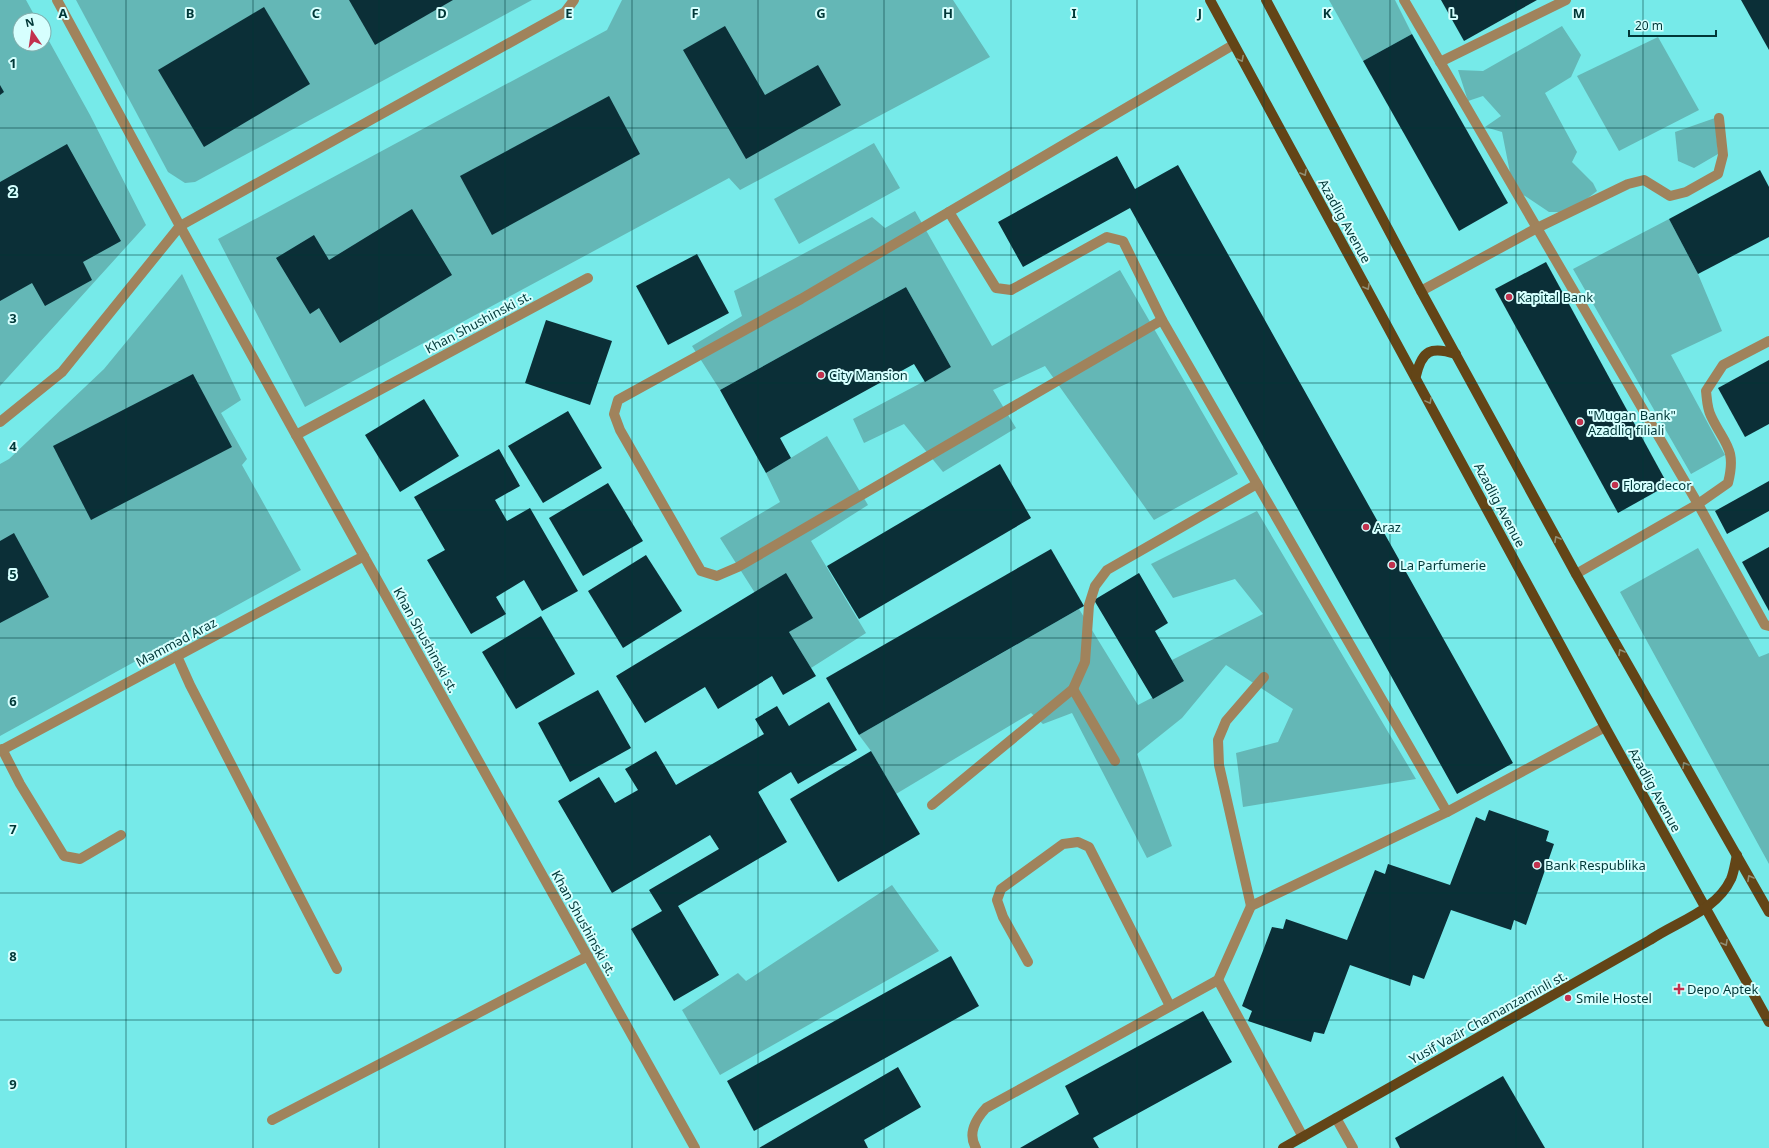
<svg xmlns="http://www.w3.org/2000/svg" width="1769" height="1148" font-family="'Noto Sans',sans-serif">
<style>
.green{fill:#64b7b6}
.building{fill:#0b2f37}
.lines{fill:none;stroke-linecap:round;stroke-linejoin:round}
.minor{stroke:#a0835c;stroke-width:10}
.major{stroke:#634517;stroke-width:10}
.oneway{stroke:#918f73}
.grid{fill:none;stroke:#003737;stroke-width:1;stroke-opacity:0.55}
.poi-dot{fill:#c2324e;stroke:#d6fffe;stroke-width:1.5}
.labels{text-anchor:middle;dominant-baseline:central;stroke-width:4;stroke-linejoin:round;paint-order:stroke}
.street-label{font-size:13px;fill:#003737;stroke:#d6fffe}
.poi-label{font-size:13px;fill:#003737;stroke:#d6fffe;text-anchor:start}
.grid-label{font-size:13px;text-anchor:middle;font-weight:bold;fill:#003737;stroke:#d6fffe;stroke-width:4;stroke-linejoin:round;paint-order:stroke}
</style>
<rect width="100%" height="100%" fill="#76eae9"/>
<!-- green -->
<g class="green">
<polygon points="0,0 26,0 37,20 20,20 20,44 44,44 44,32 90,115 146,225 0,386"/>
<polygon points="76,0 532,0 195,182 185,183 168,172"/>
<polygon points="622,0 953,0 990,57 740,190 729,178 305,407 218,239 607,30"/>
<polygon points="1329,0 1395,0 1412,34 1363,61"/>
<polygon points="1562,26 1581,55 1571,77 1545,93 1577,152 1572,162 1593,183 1597,191 1570,212 1549,212 1513,188 1502,132 1485,127 1501,116 1483,96 1468,101 1458,70 1483,71"/>
<polygon points="1658,37 1699,110 1619,151 1577,76"/>
<polygon points="1715,118 1718,154 1694,168 1678,161 1675,132"/>
<polygon points="874,143 900,188 799,244 774,199"/>
<polygon points="915,211 992,346 1120,270 1238,474 1154,520 1045,366 993,390 1016,428 943,472 904,424 864,443 853,419 951,367 906,287 720,390 692,346 742,316 734,291 872,217 885,228"/>
<polygon points="1669,219 1698,274 1722,331 1671,355 1725,455 1691,474 1573,269"/>
<polygon points="182,274 241,400 221,413 247,459 242,465 301,570 0,736 0,464 9,459 104,369"/>
<polygon points="827,436 868,505 811,541 866,633 811,668 789,632 812,618 755,593 720,538 780,502 766,473"/>
<polygon points="1257,511 1416,779 1243,807 1236,753 1278,742 1293,709 1226,665 1182,718 1137,754 1172,846 1147,858 1072,713 1043,724 1031,713 896,794 871,751 859,735 1079,609 1138,705 1184,681 1172,660 1263,614 1235,579 1173,598 1151,564"/>
<polygon points="1698,548 1759,657 1769,653 1769,864 1620,592"/>
<polygon points="892,885 939,951 720,1075 682,1010 738,973 746,981"/>
</g>
<!-- building -->
<g class="building">
<polygon points="349,0 453,0 375,45"/>
<polygon points="1441,0 1537,0 1464,41"/>
<polygon points="1741,0 1769,0 1769,50"/>
<polygon points="264,7 310,84 204,147 158,70"/>
<polygon points="725,26 765,95 818,65 841,105 746,159 683,50"/>
<polygon points="1412,34 1508,203 1459,231 1363,61"/>
<polygon points="0,85 4,92 0,95"/>
<polygon points="609,96 640,154 492,235 460,176"/>
<polygon points="67,144 121,241 83,262 92,280 45,306 32,283 0,301 0,182"/>
<polygon points="1117,156 1135,189 1178,165 1513,763 1457,794 1130,208 1023,267 998,222"/>
<polygon points="1760,170 1769,187 1769,237 1698,274 1669,219"/>
<polygon points="412,209 452,275 340,343 319,308 310,314 276,258 314,235 329,260"/>
<polygon points="697,254 729,313 668,345 636,286"/>
<polygon points="1546,262 1668,485 1618,513 1495,289"/>
<polygon points="906,287 951,367 925,382 914,364 780,438 791,458 766,473 720,390"/>
<polygon points="546,320 612,341 590,405 525,383"/>
<polygon points="1769,360 1769,424 1745,437 1718,388"/>
<polygon points="193,374 232,447 91,520 53,446"/>
<polygon points="424,399 459,456 400,492 365,435"/>
<polygon points="568,411 602,468 543,503 508,446"/>
<polygon points="499,449 520,486 495,500 507,521 530,508 578,591 542,611 524,580 496,597 506,614 471,634 427,560 445,550 414,497"/>
<polygon points="1000,464 1031,518 859,619 827,566"/>
<polygon points="1769,481 1769,511 1727,534 1715,511"/>
<polygon points="608,483 643,541 583,576 549,518"/>
<polygon points="14,533 49,597 0,623 0,541"/>
<polygon points="1769,547 1769,611 1742,562"/>
<polygon points="1051,549 1084,606 859,735 826,678"/>
<polygon points="646,555 682,611 623,648 588,591"/>
<polygon points="786,573 813,618 789,632 816,676 783,695 772,676 718,709 705,687 645,723 616,676"/>
<polygon points="1139,573 1168,623 1155,631 1184,681 1153,699 1094,600"/>
<polygon points="541,616 575,674 516,709 482,652"/>
<polygon points="598,690 631,748 570,782 538,723"/>
<polygon points="829,702 857,750 798,784 791,772 758,792 787,842 678,906 719,975 674,1001 631,929 662,911 649,890 719,849 710,835 612,893 558,801 599,777 615,803 638,790 625,769 656,751 676,785 764,734 755,719 777,706 789,726"/>
<polygon points="871,751 920,834 838,882 790,799"/>
<polygon points="1489,810 1549,831 1546,841 1554,844 1526,925 1514,920 1511,930 1451,910 1424,979 1413,975 1410,986 1350,965 1324,1034 1314,1032 1311,1042 1248,1021 1252,1011 1242,1006 1272,927 1283,929 1286,919 1347,940 1375,870 1385,874 1388,864 1450,885 1476,817 1485,821"/>
<polygon points="951,956 979,1006 754,1131 727,1081"/>
<polygon points="1203,1011 1232,1062 1093,1138 1099,1148 1020,1148 1079,1114 1065,1086"/>
<polygon points="898,1067 921,1107 864,1140 868,1148 759,1148"/>
<polygon points="1503,1076 1545,1148 1400,1148 1395,1138"/>
</g>
<g class="lines">
<!-- minor -->
<g class="minor">
<polyline points="57,0 180,226 565,12 574,0"/>
<polyline points="1404,0 1698,504 1765,625 1769,626"/>
<polyline points="1440,62 1566,0"/>
<polyline points="949,212 996,288 1011,290 1107,237 1123,241 1162,320 1447,812"/>
<polyline points="588,278 296,435 695,1148"/>
<polyline points="1421,291 1537,228 1628,184 1644,180 1670,196 1686,192 1718,174 1723,155 1719,118"/>
<polyline points="1162,320 738,567 717,576 701,571 620,430 614,414 618,400 801,299 1233,45"/>
<polyline points="0,422 62,372 180,226 296,435"/>
<path d="M1576 574 1698 504 1728 483C1737 448 1724 444 1711 416 1707 408 1707 399 1706 391L1723 365 1769 341"/>
<polyline points="177,656 190,685 337,969"/>
<polyline points="1073,689 1115,761"/>
<polyline points="2,749 20,784 64,856 80,859 121,835"/>
<polyline points="0,751 364,556"/>
<polyline points="932,805 1073,689 1085,662 1089,605 1095,586 1107,570 1257,484"/>
<polyline points="1251,906 1219,765 1218,740 1226,721 1264,677"/>
<polyline points="1028,962 1003,917 997,900 1001,889 1063,844 1078,842 1089,847 1170,1006"/>
<polyline points="1218,980 1303,1137"/>
<polyline points="1336,1118 1353,1148"/>
<polyline points="272,1120 588,956"/>
<path d="M976 1148C967 1133 976 1119 986 1108L1218 980 1251 906 1447 812 1605 727"/>
</g>
<!-- major -->
<g class="major">
<polyline points="1210,0 1605,727 1769,1022"/>
<polyline points="1266,0 1421,291 1576,574 1769,912"/>
<path d="M1416 376C1422 350 1431 346 1456 354"/>
<path d="M1283 1148 1650 940C1678 921 1716 911 1731 879 1734 872 1735 863 1737 855"/>
</g>
</g>
<!-- one-way arrows -->
<defs><path id="oneway-chevron" d="M-2-3.5L2.5 0L-2 3.5" fill="none" stroke-width="1.6" stroke-linecap="round" stroke-linejoin="round"/></defs>
<g class="oneway">
<use href="#oneway-chevron" transform="translate(1241 59) rotate(62)"/>
<use href="#oneway-chevron" transform="translate(1304 173) rotate(61)"/>
<use href="#oneway-chevron" transform="translate(1367 287) rotate(61)"/>
<use href="#oneway-chevron" transform="translate(1429 401) rotate(62)"/>
<use href="#oneway-chevron" transform="translate(1557 539) rotate(-119)"/>
<use href="#oneway-chevron" transform="translate(1621 652) rotate(-120)"/>
<use href="#oneway-chevron" transform="translate(1685 765) rotate(-120)"/>
<use href="#oneway-chevron" transform="translate(1750 878) rotate(-119)"/>
<use href="#oneway-chevron" transform="translate(1725 943) rotate(61)"/>
</g>
<!-- grid -->
<path class="grid" d="M126 0V1148M253 0V1148M379 0V1148M505 0V1148M632 0V1148M758 0V1148M884 0V1148M1011 0V1148M1137 0V1148M1264 0V1148M1390 0V1148M1516 0V1148M1643 0V1148M0 128H1769M0 255H1769M0 383H1769M0 510H1769M0 638H1769M0 765H1769M0 893H1769M0 1020H1769"/>
<!-- markers -->
<g class="poi-dot">
<circle cx="1509" cy="297" r="4"/>
<circle cx="821" cy="375" r="4"/>
<circle cx="1580" cy="422" r="4"/>
<circle cx="1615" cy="485" r="4"/>
<circle cx="1366" cy="527" r="4"/>
<circle cx="1392" cy="565" r="4"/>
<circle cx="1537" cy="865" r="4"/>
<path d="M1677 983h4v4h4v4h-4v4h-4v-4h-4v-4h4z"/>
<circle cx="1568" cy="998" r="4"/>
</g>
<g class="labels">
<!-- street labels -->
<g class="street-label">
<text transform="translate(1345 221) rotate(61)">Azadlig Avenue</text>
<text transform="translate(478 322) rotate(-28)">Khan Shushinski st.</text>
<text transform="translate(1500 505) rotate(62)">Azadlig Avenue</text>
<text transform="translate(426 640) rotate(61)">Khan Shushinski st.</text>
<text transform="translate(176 642) rotate(-28)">Məmməd Araz</text>
<text transform="translate(1655 790) rotate(61)">Azadlig Avenue</text>
<text transform="translate(584 923) rotate(61)">Khan Shushinski st.</text>
<text transform="translate(1488 1017) rotate(-29)">Yusif Vazir Chamanzaminli st.</text>
</g>
<!-- poi labels -->
<g class="poi-label">
<text x="1517" y="297">Kapital Bank</text>
<text x="829" y="375">City Mansion</text>
<text x="1588" y="415">"Mugan Bank"<tspan x="1588" dy="15">Azadliq filiali</tspan></text>
<text x="1623" y="485">Flora decor</text>
<text x="1374" y="527">Araz</text>
<text x="1400" y="565">La Parfumerie</text>
<text x="1545" y="865">Bank Respublika</text>
<text x="1687" y="989">Depo Aptek</text>
<text x="1576" y="998">Smile Hostel</text>
</g>
</g>
<g class="grid-label">
<text x="63" y="18">A</text>
<text x="190" y="18">B</text>
<text x="316" y="18">C</text>
<text x="442" y="18">D</text>
<text x="569" y="18">E</text>
<text x="695" y="18">F</text>
<text x="821" y="18">G</text>
<text x="948" y="18">H</text>
<text x="1074" y="18">I</text>
<text x="1200" y="18">J</text>
<text x="1327" y="18">K</text>
<text x="1453" y="18">L</text>
<text x="1579" y="18">M</text>
<text x="13" y="68">1</text>
<text x="13" y="196">2</text>
<text x="13" y="323">3</text>
<text x="13" y="451">4</text>
<text x="13" y="579">5</text>
<text x="13" y="706">6</text>
<text x="13" y="834">7</text>
<text x="13" y="961">8</text>
<text x="13" y="1089">9</text>
</g>
<!-- north arrow -->
<g transform="translate(32 32) rotate(347)"><circle r="19" fill="#d6fffe" stroke="#80afae"/>
<path d="M0-3L7 15L0 10L-7 15Z" fill="#c2324e"/>
<text y="-6" font-size="11" font-weight="bold" text-anchor="middle" fill="#003737">N</text>
</g>
<!-- scale -->
<path d="M1629 30v6h87v-6" fill="none" stroke="#003737" stroke-width="2"/>
<text x="1635" y="30" font-size="12" fill="#003737" stroke="#d6fffe" stroke-width="3" paint-order="stroke">20 m</text>
</svg>
